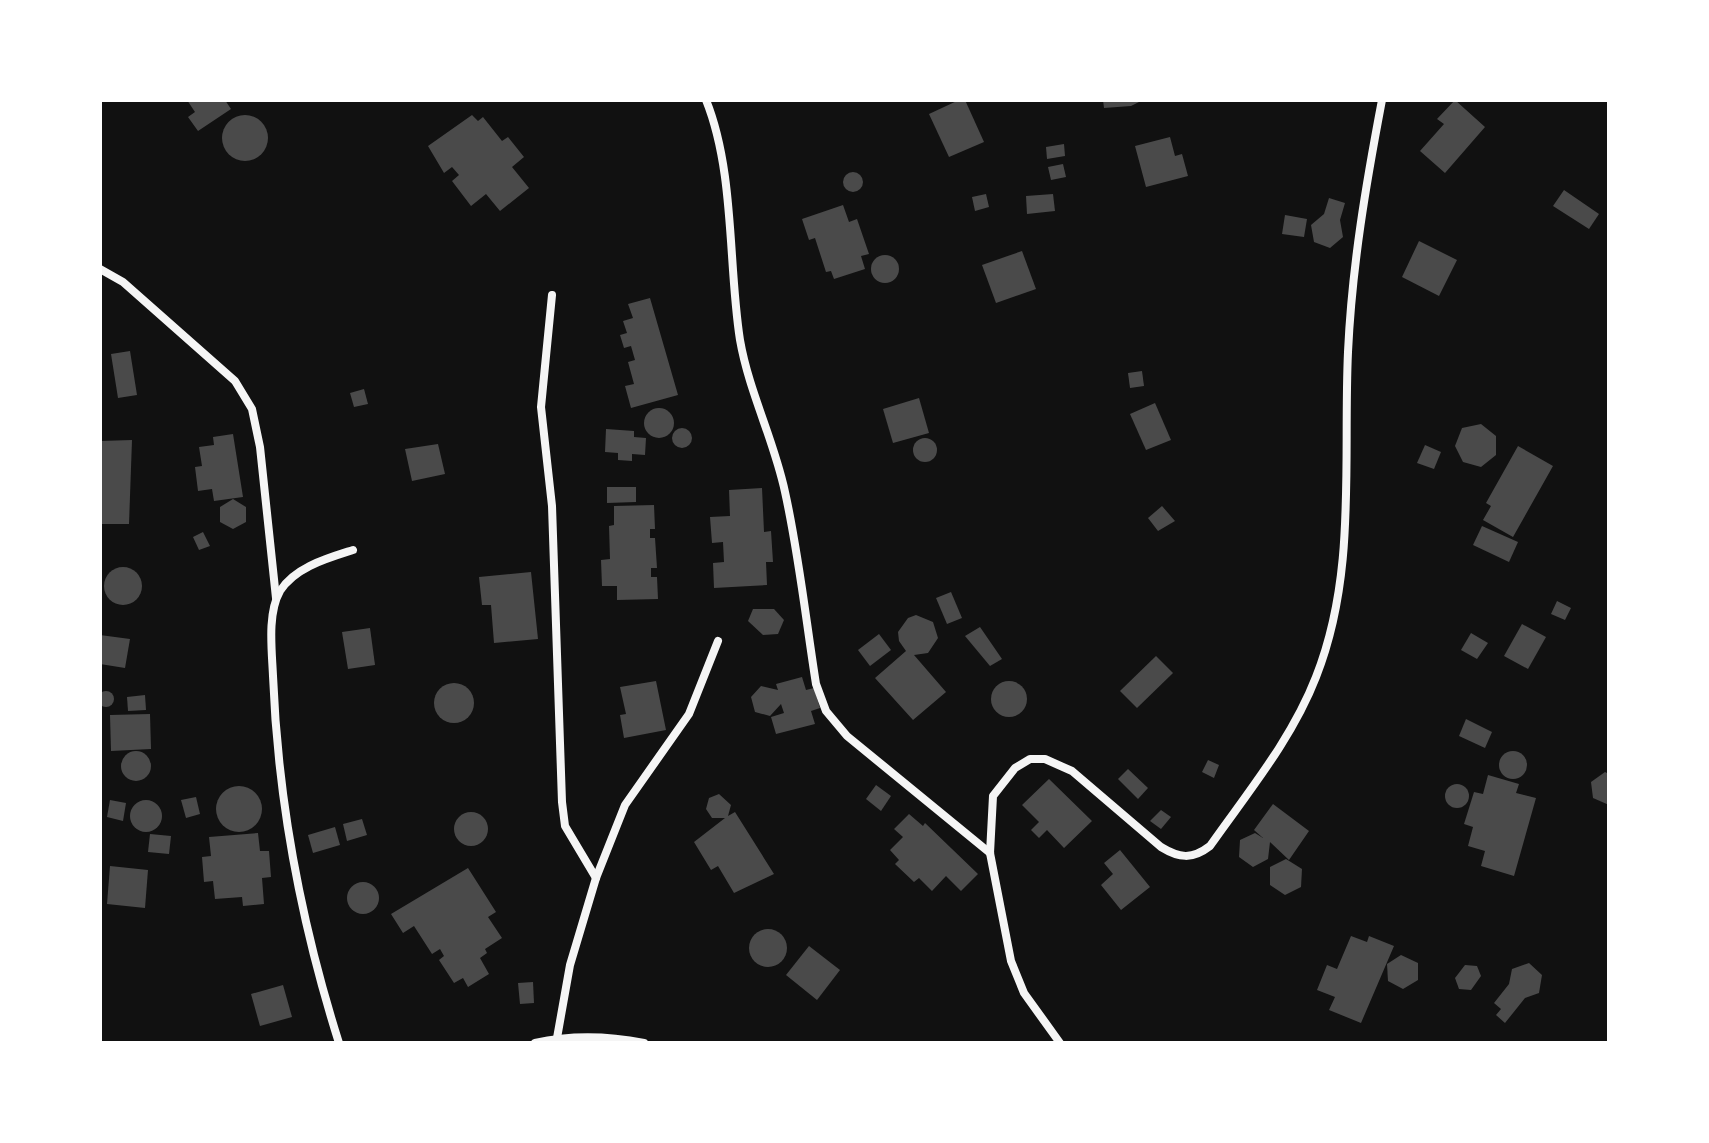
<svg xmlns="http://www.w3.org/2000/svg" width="1709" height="1143" font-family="'Work Sans',sans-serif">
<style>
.building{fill:#4a4a4a}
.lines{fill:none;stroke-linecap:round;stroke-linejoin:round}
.minor{stroke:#f5f5f5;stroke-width:8}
</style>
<rect width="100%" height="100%" fill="#111"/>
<!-- building -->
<g class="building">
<polygon points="187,100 225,100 231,109 198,131 188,117 195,112"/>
<polygon points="959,100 965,100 984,142 949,157 929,114"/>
<polygon points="1103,100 1143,100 1131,106 1104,108"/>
<polygon points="1455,100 1485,127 1445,173 1420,151 1444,124 1437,119"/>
<polygon points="472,115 478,121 483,117 502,141 508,137 524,157 512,167 529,188 500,211 486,194 471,206 452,181 459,175 452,167 444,173 428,146"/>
<circle cx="245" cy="138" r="23"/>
<polygon points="1170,137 1175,156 1182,154 1188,176 1146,187 1135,146"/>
<polygon points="1064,144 1065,156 1047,159 1046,147"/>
<polygon points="1063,164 1066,177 1051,180 1048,167"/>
<circle cx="853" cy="182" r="10"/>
<polygon points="1564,190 1599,214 1589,229 1553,206"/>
<polygon points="986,194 989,207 975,211 972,197"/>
<polygon points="1053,194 1055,211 1027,214 1026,196"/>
<polygon points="1329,198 1345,203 1340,220 1343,237 1330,248 1314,242 1311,225 1324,214"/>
<polygon points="843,205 849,222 857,219 869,254 861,256 865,269 834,279 831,271 826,272 815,238 809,240 802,219"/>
<polygon points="1285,215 1307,219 1304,237 1282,234"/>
<polygon points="1419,241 1457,260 1439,296 1402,277"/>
<polygon points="1022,251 1036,289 996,303 982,265"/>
<circle cx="885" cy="269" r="14"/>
<polygon points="650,298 678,395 631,408 625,386 634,384 628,362 635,360 631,346 624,348 620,335 627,333 623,321 633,318 628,304"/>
<polygon points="130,351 137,395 118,398 111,354"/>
<polygon points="1142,371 1144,386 1130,388 1128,373"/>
<polygon points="364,389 368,404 354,407 350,393"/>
<polygon points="919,398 929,433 893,443 883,409"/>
<polygon points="1155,403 1171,440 1146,450 1130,414"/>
<circle cx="659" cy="423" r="15"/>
<polygon points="1481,424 1496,436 1496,455 1481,467 1463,462 1455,446 1462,428"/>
<circle cx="682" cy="438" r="10"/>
<polygon points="606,429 634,431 634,437 646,438 645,455 632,454 632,461 618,460 618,453 605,452"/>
<polygon points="233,434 243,497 214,501 212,489 198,491 195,467 202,466 199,447 214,445 213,437"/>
<circle cx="925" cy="450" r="12"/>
<polygon points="132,440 129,524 100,524 100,441"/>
<polygon points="438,444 445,474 412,481 405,449"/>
<polygon points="1425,445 1441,452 1434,469 1417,463"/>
<polygon points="1518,446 1553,466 1513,537 1483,520 1491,506 1486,503"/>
<polygon points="607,487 636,487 636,502 607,503"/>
<polygon points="762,488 764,532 771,531 773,562 766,562 767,585 714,588 713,563 724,562 723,542 712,543 710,517 730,516 729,490"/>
<polygon points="233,499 246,507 246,522 233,529 220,522 220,507"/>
<polygon points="654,505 655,529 650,529 650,538 655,538 657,568 651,568 651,577 657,577 658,599 617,600 617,586 602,586 601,560 610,559 609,526 614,525 614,506"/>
<polygon points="1162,506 1175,521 1158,531 1148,518"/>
<polygon points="1482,526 1518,542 1509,562 1473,545"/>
<polygon points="203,532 210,546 199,550 193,537"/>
<circle cx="123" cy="586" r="19"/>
<polygon points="531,572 538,639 494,643 491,605 482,605 479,577"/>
<polygon points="951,592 962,618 947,624 936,598"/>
<polygon points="1557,601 1571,608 1565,620 1551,614"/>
<polygon points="753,609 774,609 784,620 778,634 763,635 748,621"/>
<polygon points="916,615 933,622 938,638 928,653 914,655 946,692 913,720 875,678 906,651 899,641 898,632 908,618"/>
<polygon points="1522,624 1546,637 1528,669 1504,656"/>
<polygon points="980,627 1002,659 990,666 965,636"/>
<polygon points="370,628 375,665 348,669 342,632"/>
<polygon points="1471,633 1488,643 1477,659 1461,650"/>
<polygon points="879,634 891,650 870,666 858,650"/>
<polygon points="100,635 130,639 125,668 100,664"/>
<polygon points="1156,656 1173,673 1137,708 1120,691"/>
<polygon points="802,677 806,690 814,688 820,708 811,711 815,724 776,734 771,717 784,713 781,704 770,716 755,712 751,697 761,686 778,690 776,684"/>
<polygon points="656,681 666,730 624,738 620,715 626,714 620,687"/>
<circle cx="1009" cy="699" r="18"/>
<circle cx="454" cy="703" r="20"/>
<circle cx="106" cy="699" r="8"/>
<polygon points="145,695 146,710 128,711 127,697"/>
<polygon points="150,714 151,749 111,751 110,715"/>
<polygon points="1466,719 1492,732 1485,748 1459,736"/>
<circle cx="1513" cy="765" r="14"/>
<circle cx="136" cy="766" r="15"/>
<polygon points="1208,760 1219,765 1214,778 1202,772"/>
<polygon points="1128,769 1148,788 1138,799 1118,779"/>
<polygon points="1605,772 1609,774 1609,805 1593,798 1591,782"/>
<polygon points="1488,775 1519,784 1516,793 1536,798 1514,876 1481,866 1485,851 1468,846 1473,827 1464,824 1474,792 1483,794"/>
<polygon points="1049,779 1092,821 1064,848 1047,830 1039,838 1031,830 1039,822 1022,805"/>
<circle cx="1457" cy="796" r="12"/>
<polygon points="876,785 891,796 881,811 866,799"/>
<circle cx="239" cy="809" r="23"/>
<polygon points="719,794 731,805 728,816 735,812 774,874 734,893 718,866 711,870 694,842 725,818 712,818 706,809 709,798"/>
<polygon points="196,797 200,814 186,818 181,800"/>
<polygon points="110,800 126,803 123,821 107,817"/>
<circle cx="146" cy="816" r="16"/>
<polygon points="1273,804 1309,831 1289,860 1270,842 1268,859 1253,867 1239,857 1240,840 1255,833 1263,838 1254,830"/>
<polygon points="1161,810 1171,817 1161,829 1150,821"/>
<circle cx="471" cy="829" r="17"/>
<polygon points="909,814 923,826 925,823 978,874 961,891 946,876 932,891 919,878 914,882 895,864 899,860 890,850 903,837 894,829"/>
<polygon points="362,819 367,835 347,841 343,824"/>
<polygon points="335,827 340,845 313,853 308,835"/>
<polygon points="258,833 260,851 269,851 271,877 262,878 264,904 243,906 242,897 215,899 213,881 204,882 202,857 211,856 209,837"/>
<polygon points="150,834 171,836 169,854 148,852"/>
<polygon points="1120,850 1150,887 1121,910 1101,885 1113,874 1104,863"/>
<polygon points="1286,859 1302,869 1301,887 1285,895 1270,885 1270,867"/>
<polygon points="110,866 148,870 145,908 107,904"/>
<polygon points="468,868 496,912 488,917 502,938 485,949 487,953 480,958 489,974 468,987 463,978 454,983 439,960 444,956 440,949 432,954 414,926 403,933 391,914"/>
<circle cx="363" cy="898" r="16"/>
<circle cx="768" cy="948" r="19"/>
<polygon points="1351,936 1367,942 1369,936 1394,946 1361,1023 1329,1010 1335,997 1317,990 1327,965 1337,969"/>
<polygon points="809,946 840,970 817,1000 786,975"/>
<polygon points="1401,955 1418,963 1418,980 1403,989 1388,981 1387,964"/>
<polygon points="1529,963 1542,975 1539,993 1525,998 1505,1023 1496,1015 1501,1009 1494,1003 1509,984 1512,969"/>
<polygon points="1465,965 1477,966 1481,976 1471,990 1459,989 1455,978"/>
<polygon points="533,982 534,1003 520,1004 518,983"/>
<polygon points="283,985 292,1017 260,1026 251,994"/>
</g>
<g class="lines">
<!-- minor -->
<g class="minor">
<path d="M706 100C735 172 728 264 740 340 749 392 774 440 785 492 799 555 806 621 816 684L826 711 847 736 990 853"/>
<polyline points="100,269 123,282 235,381 252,409 260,447 276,598"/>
<polyline points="552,295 541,407 552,506 562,802 565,826 596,878"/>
<polyline points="557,1038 570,965 596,878 625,805 689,714 718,641"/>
<path d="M339 1043C301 923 278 802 273 676 272 651 267 614 280 591 295 567 328 558 353 550"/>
<path d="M535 1043C570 1035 609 1036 644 1043"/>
<path d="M1060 1043 1024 993 1011 961 990 853 993 796 1015 768 1030 759H1045L1072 771 1161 847C1179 858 1192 860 1210 846 1248 792 1292 739 1316 677 1357 574 1343 461 1348 352 1352 266 1366 184 1382 100"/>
</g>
</g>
<!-- border -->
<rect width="1709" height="1143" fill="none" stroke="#ffffff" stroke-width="204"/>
</svg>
